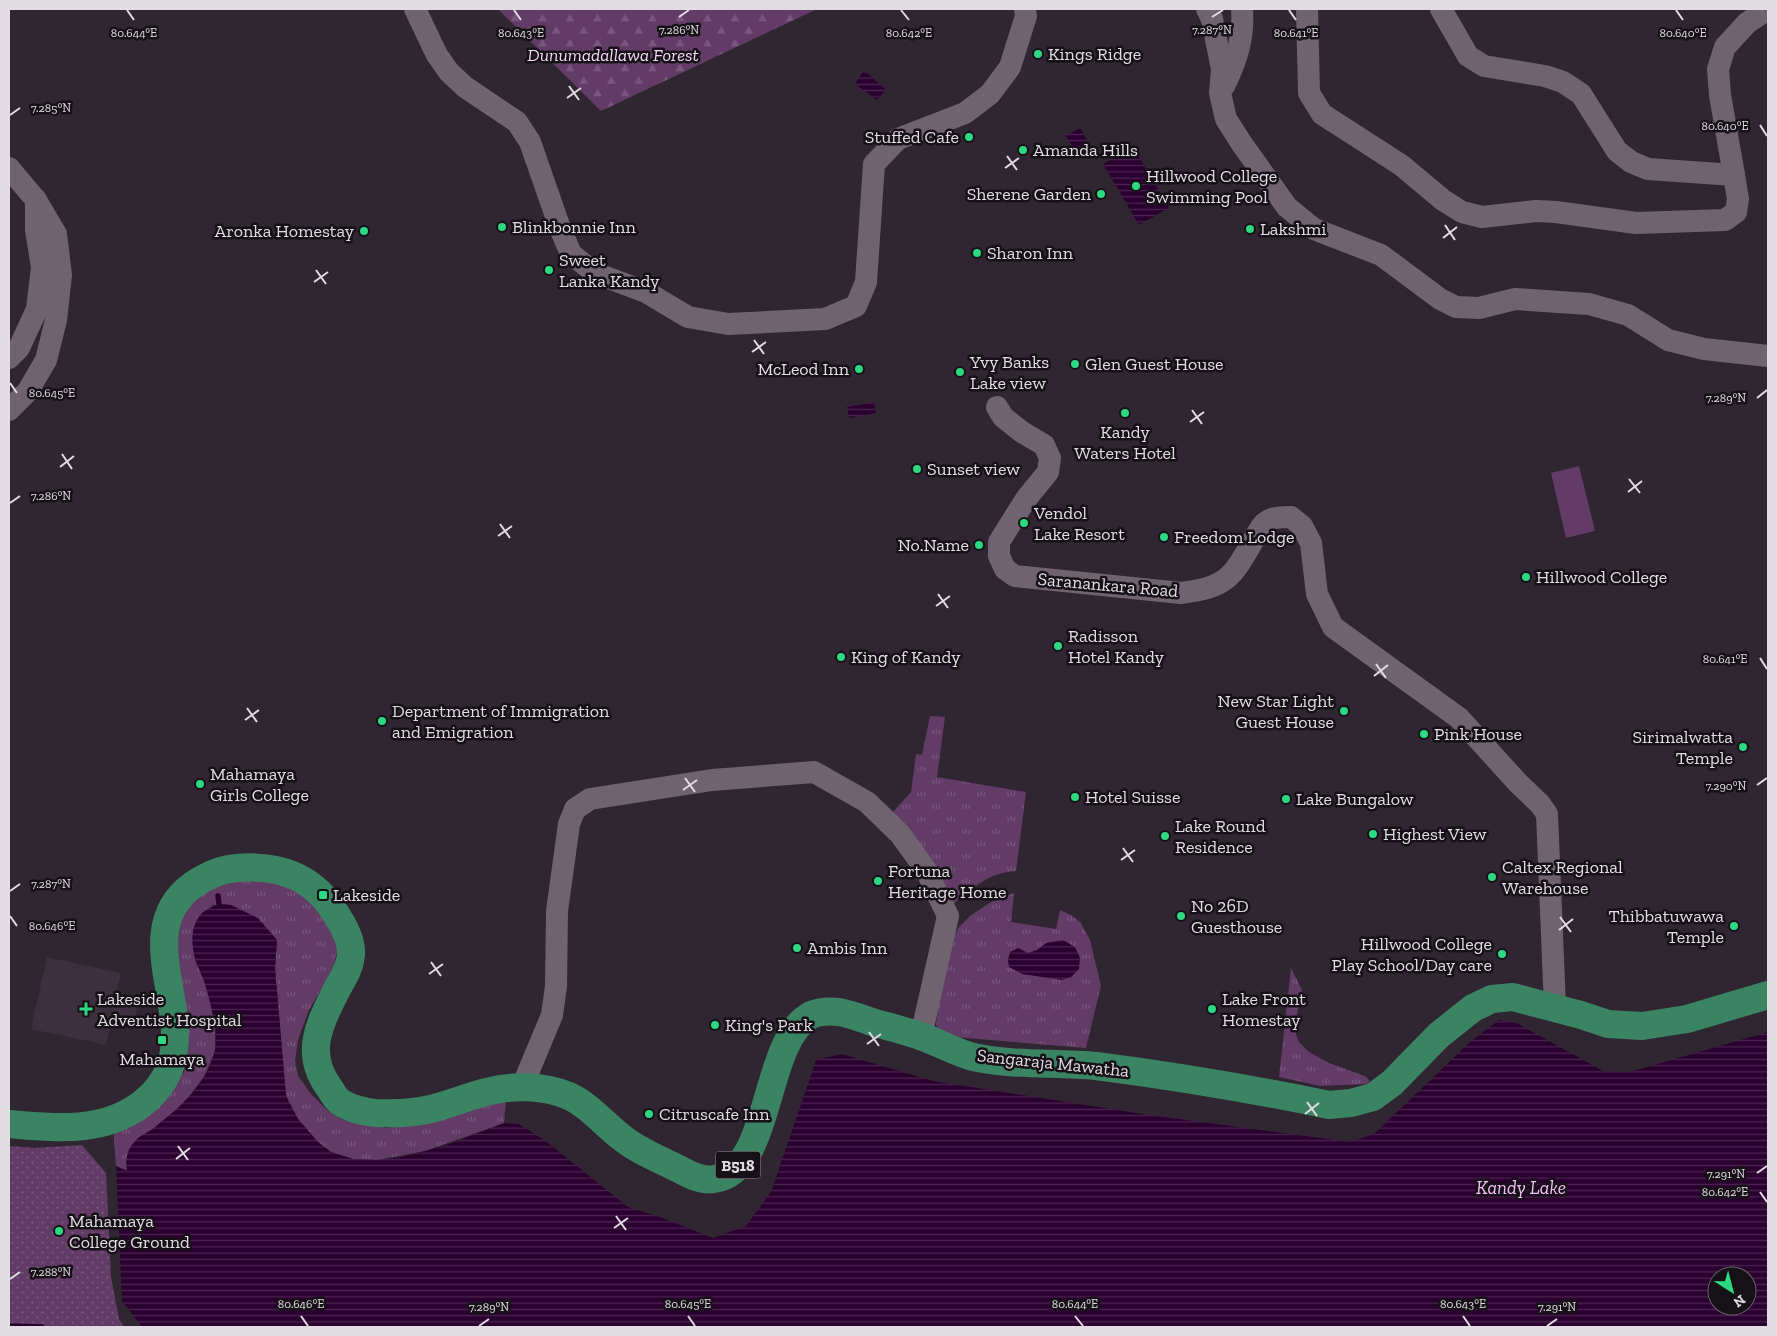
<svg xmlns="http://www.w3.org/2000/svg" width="1777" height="1336" font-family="'Zilla Slab',serif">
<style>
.built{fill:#3c2f3e}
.grass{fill:url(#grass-tufts)}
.forest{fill:url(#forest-firs)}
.park{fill:url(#park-dots)}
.garden{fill:#633b67}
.water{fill:url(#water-rules);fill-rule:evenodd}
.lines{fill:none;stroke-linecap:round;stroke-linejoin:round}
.stream{stroke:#2b0030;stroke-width:5.5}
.street{stroke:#6f6370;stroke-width:22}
.primary{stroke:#3b8463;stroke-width:28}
.ticks{fill:none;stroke:#e2dce3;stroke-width:2}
.poi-dot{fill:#2dd883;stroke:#151116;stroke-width:2}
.labels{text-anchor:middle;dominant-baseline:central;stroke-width:5;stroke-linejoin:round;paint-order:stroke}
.shield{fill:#151116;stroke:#a49fa6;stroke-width:1}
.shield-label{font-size:16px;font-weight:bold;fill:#e2dce3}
.poi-label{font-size:18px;fill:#e2dce3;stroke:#151116;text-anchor:start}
.park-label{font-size:18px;font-style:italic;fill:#f6d8f8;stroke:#151116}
.street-label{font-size:18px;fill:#e2dce3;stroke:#151116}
.water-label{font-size:19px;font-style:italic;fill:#f9befe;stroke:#151116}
.ticks-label{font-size:12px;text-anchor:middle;fill:#e2dce3;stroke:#151116;stroke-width:5;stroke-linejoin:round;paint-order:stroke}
</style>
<defs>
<pattern id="grass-tufts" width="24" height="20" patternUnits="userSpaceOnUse" patternTransform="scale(1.25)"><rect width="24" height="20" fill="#633b67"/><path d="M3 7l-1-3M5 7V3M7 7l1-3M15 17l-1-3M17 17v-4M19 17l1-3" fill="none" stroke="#79577d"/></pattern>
<pattern id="forest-firs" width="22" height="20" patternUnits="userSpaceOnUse" patternTransform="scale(1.25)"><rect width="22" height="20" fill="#633b67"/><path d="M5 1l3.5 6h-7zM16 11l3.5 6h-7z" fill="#79577d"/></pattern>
<pattern id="park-dots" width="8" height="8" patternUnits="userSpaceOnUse" patternTransform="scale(1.25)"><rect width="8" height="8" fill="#633b67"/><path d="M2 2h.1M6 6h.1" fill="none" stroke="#79577d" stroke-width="1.8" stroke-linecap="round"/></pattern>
<pattern id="water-rules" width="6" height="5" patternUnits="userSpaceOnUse" patternTransform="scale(1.25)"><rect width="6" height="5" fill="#2b0030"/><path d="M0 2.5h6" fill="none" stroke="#49254e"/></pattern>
</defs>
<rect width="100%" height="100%" fill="#302631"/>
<!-- built -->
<polygon class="built" points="47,957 121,973 116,995 139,1000 134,1022 112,1018 106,1045 31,1029"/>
<!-- grass -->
<g class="grass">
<path d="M930 716 945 717 937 777 1026 792 1016 871C989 872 970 890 950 907L891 814 911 792 916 754 922 755Z"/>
<polygon points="263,879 287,886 317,900 339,944 334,964 327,979 309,1010 298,1040 295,1061 298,1076 311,1094 327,1110 341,1119 386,1128 435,1120 506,1100 504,1123 425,1151 377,1160 353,1159 331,1152 318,1142 298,1119 286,1096 275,968 277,940 222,904 212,905 204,981 211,1003 215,1027 215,1050 205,1075 185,1102 153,1129 137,1139 128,1171 116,1166 113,1126 170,1094 184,1072 189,1046 187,1016 174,947 185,903 216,883"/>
<polygon points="1014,893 1011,922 1056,929 1060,910 1071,915 1081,923 1090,940 1101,986 1086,1048 942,1036 938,1030 936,1024 947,947 959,927 970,916 991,902"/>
<polygon points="1291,968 1302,990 1294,1029 1299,1042 1309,1052 1329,1063 1365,1076 1370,1081 1367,1084 1321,1086 1279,1077"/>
</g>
<!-- forest -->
<polygon class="forest" points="498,9 817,9 601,111"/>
<!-- park -->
<polygon class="park" points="82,1145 106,1173 111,1277 119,1319 124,1327 9,1327 9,1146 34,1148"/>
<!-- garden -->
<polygon class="garden" points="1579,466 1595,531 1566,538 1551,473"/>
<!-- water -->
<g class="water">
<polygon points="864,70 886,90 877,100 855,84"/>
<polygon points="1080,128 1093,150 1080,158 1066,136"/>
<polygon points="1133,147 1169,208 1139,225 1103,164"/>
<polygon points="874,402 876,413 849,418 847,407"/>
<path d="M223 904 231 905 258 918 277 940 275 968 286 1096 298 1119 318 1142 331 1152 353 1159 377 1160 401 1157 425 1151 452 1143 504 1123 519 1124 547 1142 628 1207 660 1217 713 1238 746 1226 771 1192 816 1060 842 1054 933 1081 1149 1115 1350 1142 1374 1134 1471 1041 1499 1020 1515 1022 1603 1071 1630 1072 1768 1032V1327H142L122 1301 116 1166 127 1171C125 1158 127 1150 136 1140 141 1135 149 1132 155 1127 180 1108 207 1083 215 1051 219 1034 210 1000 205 984 202 974 196 965 194 955 189 930 195 908 223 904ZM1717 1276H1747V1306H1717Z"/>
<polygon points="1063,940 1075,947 1080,958 1079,969 1071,977 1062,980 1022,974 1009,967 1008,960 1010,952 1018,948 1028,953 1037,950 1046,943"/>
</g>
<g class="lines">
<!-- stream -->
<g class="stream">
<polyline points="218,896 219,904"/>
<polyline points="9,1326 42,1327"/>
</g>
<!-- street -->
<g class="street">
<polyline points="415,9 437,55 449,72 465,87 517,122 530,142 560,228 571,254 595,273 646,292 688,317 728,324 825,319 856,306 866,282 874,164 898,139 965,113 990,94 1010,67 1026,16 1025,9"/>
<polyline points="1207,9 1212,19 1222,69 1220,93 1226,119 1242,144 1287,207 1314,229 1381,255 1440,299 1456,307 1479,308 1515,299 1589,304 1628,315 1668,340 1704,349 1768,356"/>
<polyline points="1307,9 1309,93 1322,114 1401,165 1443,200 1462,212 1482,217 1536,211 1556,212 1636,223 1725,220 1736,212 1738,199 1734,175 1648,169 1631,162 1617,151 1581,94 1563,82 1545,76 1484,66 1468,56 1441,9"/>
<path d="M1224 86C1237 60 1244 37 1242 9"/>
<polyline points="9,168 36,200 36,230 42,267 37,309 19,348 9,358"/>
<polyline points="1734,175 1720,95 1718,69 1725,47 1747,23 1768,9"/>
<path d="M997 407 1003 417 1022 432 1044 445 1050 458 1048 472 1026 499 999 542V556L1005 569 1015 576 1181 593C1227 587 1232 578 1254 539 1259 531 1262 522 1272 519 1277 517 1285 517 1291 517L1302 526 1311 543 1317 594 1333 627 1459 718 1518 783 1540 804 1547 814 1555 1008"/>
<polyline points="9,410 28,391 46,360 56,320 61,275 56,234 36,200"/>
<polyline points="522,1087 552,1015 556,986 557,911 569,824 575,809 590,799 712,780 814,772 867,802 900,834 926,870 948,916 921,1036"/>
</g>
<!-- primary -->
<path class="primary" d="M9 1124C33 1126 60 1129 84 1126 134 1120 176 1088 175 1035 175 985 141 922 193 885 206 876 221 869 237 868 282 864 317 879 339 919 346 930 352 942 351 955 350 968 343 978 337 989 320 1023 304 1052 328 1086 332 1091 334 1097 339 1101 348 1108 364 1112 375 1113 394 1114 413 1113 431 1109 450 1104 467 1097 486 1092 512 1085 543 1085 569 1096 589 1105 604 1124 621 1137 638 1151 659 1159 679 1169 690 1175 701 1181 714 1179 773 1171 762 1041 811 1015 820 1011 830 1011 839 1012 851 1014 863 1019 875 1023 890 1027 906 1031 920 1036 938 1042 955 1052 973 1057 1013 1066 1056 1062 1096 1066 1174 1076 1252 1089 1329 1105L1351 1103 1373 1097 1392 1083 1439 1035 1473 1008 1492 999 1513 997 1581 1015 1608 1024 1642 1026 1687 1019 1768 995"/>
</g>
<!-- ticks -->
<path class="ticks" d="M127 10 134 20M514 10 521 20M901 10 909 20M1289 10 1296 20M1676 10 1683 20M679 17 689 10M1212 17 1223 10M569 86 579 100M567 98 581 88M10 115 20 108M1760 125 1767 136M1007 156 1017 170M1005 168 1019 158M1445 225 1455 240M1443 238 1457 227M316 270 326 284M314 282 328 272M754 340 764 354M752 352 766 342M10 383 17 393M1757 398 1767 390M1192 410 1202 424M1190 422 1204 412M62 454 72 469M60 467 74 456M1629 479 1640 493M1628 492 1642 481M10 503 20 496M500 524 510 538M498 536 512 526M938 594 948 608M936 606 950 596M1760 658 1767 669M1376 664 1386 678M1374 676 1388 665M247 708 257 722M245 720 259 710M685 778 695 792M1757 785 1767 778M683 790 697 780M1123 848 1133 862M1121 860 1135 850M10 891 20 884M10 916 17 926M1560 917 1571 932M1559 930 1573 919M431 962 441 976M429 974 443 964M869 1032 879 1046M867 1044 881 1034M1307 1102 1317 1116M1305 1114 1319 1103M178 1146 188 1160M176 1159 190 1148M1757 1173 1767 1166M1760 1192 1767 1202M616 1216 626 1230M614 1228 628 1218M10 1279 20 1272M301 1316 308 1326M688 1316 695 1326M1075 1316 1083 1326M1463 1316 1470 1326M479 1326 489 1319M1547 1326 1557 1319"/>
<!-- markers -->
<g class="poi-dot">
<circle cx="1038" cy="54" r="5"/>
<circle cx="969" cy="137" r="5"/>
<circle cx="1023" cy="150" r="5"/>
<circle cx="1136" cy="186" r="5"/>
<circle cx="1101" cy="194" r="5"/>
<circle cx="502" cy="227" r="5"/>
<circle cx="1250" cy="229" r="5"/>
<circle cx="364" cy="231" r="5"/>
<circle cx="977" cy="253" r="5"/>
<circle cx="549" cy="270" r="5"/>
<circle cx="1075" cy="364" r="5"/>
<circle cx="859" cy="369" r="5"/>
<circle cx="960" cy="372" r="5"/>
<circle cx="1125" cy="413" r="5"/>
<circle cx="917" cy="469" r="5"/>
<circle cx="1024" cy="523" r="5"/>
<circle cx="1164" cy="537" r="5"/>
<circle cx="979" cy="545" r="5"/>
<circle cx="1526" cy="577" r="5"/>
<circle cx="1058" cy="646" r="5"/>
<circle cx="841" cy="657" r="5"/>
<circle cx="1344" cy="711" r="5"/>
<circle cx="382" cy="721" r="5"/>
<circle cx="1424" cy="734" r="5"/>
<circle cx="1743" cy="747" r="5"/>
<circle cx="200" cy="784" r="5"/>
<circle cx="1075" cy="797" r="5"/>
<circle cx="1286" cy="799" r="5"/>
<circle cx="1373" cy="834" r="5"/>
<circle cx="1165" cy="836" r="5"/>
<circle cx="1492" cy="877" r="5"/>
<circle cx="878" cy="881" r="5"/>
<rect x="318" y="890" width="10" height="10" rx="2.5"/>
<circle cx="1181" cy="916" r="5"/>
<circle cx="1734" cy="926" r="5"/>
<circle cx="797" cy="948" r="5"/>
<circle cx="1502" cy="954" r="5"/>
<path d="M83.5 1001.5h5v5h5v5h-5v5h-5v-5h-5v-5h5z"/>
<circle cx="1212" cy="1009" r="5"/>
<circle cx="715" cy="1025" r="5"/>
<rect x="157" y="1035" width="10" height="10" rx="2.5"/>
<circle cx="649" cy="1114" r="5"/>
<circle cx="59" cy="1231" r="5"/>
</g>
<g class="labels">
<!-- shield labels -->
<rect class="shield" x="715.5" y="1151.5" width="45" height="27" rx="4"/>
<g class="shield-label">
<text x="738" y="1165">B518</text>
</g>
<!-- poi labels -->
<g class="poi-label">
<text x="1048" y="54">Kings Ridge</text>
<text x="959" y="137" text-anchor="end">Stuffed Cafe</text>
<text x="1033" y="150">Amanda Hills</text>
<text x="1146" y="176">Hillwood College<tspan x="1146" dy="21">Swimming Pool</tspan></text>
<text x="1091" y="194" text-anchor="end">Sherene Garden</text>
<text x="512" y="227">Blinkbonnie Inn</text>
<text x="1260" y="229">Lakshmi</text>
<text x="354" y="231" text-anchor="end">Aronka Homestay</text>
<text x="987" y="253">Sharon Inn</text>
<text x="559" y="260">Sweet<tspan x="559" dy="21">Lanka Kandy</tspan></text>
<text x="970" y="362">Yvy Banks<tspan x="970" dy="21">Lake view</tspan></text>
<text x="1085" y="364">Glen Guest House</text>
<text x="849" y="369" text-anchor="end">McLeod Inn</text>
<text x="1125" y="432" text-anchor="middle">Kandy<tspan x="1125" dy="21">Waters Hotel</tspan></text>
<text x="927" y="469">Sunset view</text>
<text x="1034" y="513">Vendol<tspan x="1034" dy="21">Lake Resort</tspan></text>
<text x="1174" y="537">Freedom Lodge</text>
<text x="969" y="545" text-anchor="end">No.Name</text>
<text x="1536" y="577">Hillwood College</text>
<text x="1068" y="636">Radisson<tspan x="1068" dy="21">Hotel Kandy</tspan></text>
<text x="851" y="657">King of Kandy</text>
<text x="1334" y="701" text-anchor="end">New Star Light<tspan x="1334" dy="21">Guest House</tspan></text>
<text x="392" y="711">Department of Immigration<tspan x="392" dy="21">and Emigration</tspan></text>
<text x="1434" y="734">Pink House</text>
<text x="1733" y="737" text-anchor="end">Sirimalwatta<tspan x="1733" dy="21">Temple</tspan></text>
<text x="210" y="774">Mahamaya<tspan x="210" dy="21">Girls College</tspan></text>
<text x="1085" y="797">Hotel Suisse</text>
<text x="1296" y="799">Lake Bungalow</text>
<text x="1175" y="826">Lake Round<tspan x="1175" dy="21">Residence</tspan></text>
<text x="1383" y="834">Highest View</text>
<text x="1502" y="867">Caltex Regional<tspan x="1502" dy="21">Warehouse</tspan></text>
<text x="888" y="871">Fortuna<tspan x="888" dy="21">Heritage Home</tspan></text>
<text x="333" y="895">Lakeside</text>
<text x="1191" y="906">No 26D<tspan x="1191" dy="21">Guesthouse</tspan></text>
<text x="1724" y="916" text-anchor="end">Thibbatuwawa<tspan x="1724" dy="21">Temple</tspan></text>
<text x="1492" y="944" text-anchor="end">Hillwood College<tspan x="1492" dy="21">Play School/Day care</tspan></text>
<text x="807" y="948">Ambis Inn</text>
<text x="97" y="999">Lakeside<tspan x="97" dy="21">Adventist Hospital</tspan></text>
<text x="1222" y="999">Lake Front<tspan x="1222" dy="21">Homestay</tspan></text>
<text x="725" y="1025">King's Park</text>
<text x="162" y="1059" text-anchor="middle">Mahamaya</text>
<text x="659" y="1114">Citruscafe Inn</text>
<text x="69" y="1221">Mahamaya<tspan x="69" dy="21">College Ground</tspan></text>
</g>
<!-- park labels -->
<g class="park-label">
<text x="613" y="55">Dunumadallawa Forest</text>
</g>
<!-- street labels -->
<g class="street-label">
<text transform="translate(1108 585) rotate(5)">Saranankara Road</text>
<text transform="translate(1053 1063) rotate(6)">Sangaraja Mawatha</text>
</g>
<!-- water labels -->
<g class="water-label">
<text x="1521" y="1187">Kandy Lake</text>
</g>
</g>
<g class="ticks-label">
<text x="679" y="34">7.286°N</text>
<text x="1212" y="34">7.287°N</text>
<text x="134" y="37">80.644°E</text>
<text x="521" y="37">80.643°E</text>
<text x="909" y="37">80.642°E</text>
<text x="1296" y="37">80.641°E</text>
<text x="1683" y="37">80.640°E</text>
<text x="51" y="112">7.285°N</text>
<text x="1725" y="130">80.640°E</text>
<text x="52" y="397">80.645°E</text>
<text x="1726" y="402">7.289°N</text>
<text x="51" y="500">7.286°N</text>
<text x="1725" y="663">80.641°E</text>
<text x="1726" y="790">7.290°N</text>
<text x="51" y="888">7.287°N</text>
<text x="52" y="930">80.646°E</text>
<text x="1726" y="1178">7.291°N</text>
<text x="1725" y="1196">80.642°E</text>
<text x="51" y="1276">7.288°N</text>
<text x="301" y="1308">80.646°E</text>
<text x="688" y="1308">80.645°E</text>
<text x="1075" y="1308">80.644°E</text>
<text x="1463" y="1308">80.643°E</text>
<text x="489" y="1311">7.289°N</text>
<text x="1557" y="1311">7.291°N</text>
</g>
<!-- border -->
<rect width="1777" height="1336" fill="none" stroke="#e2dce3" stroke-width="20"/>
<!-- north arrow -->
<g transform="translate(1732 1291) rotate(144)"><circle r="24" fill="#151116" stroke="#676268"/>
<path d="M0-4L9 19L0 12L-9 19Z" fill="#2dd883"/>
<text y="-8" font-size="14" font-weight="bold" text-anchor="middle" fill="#e2dce3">N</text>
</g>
</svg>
